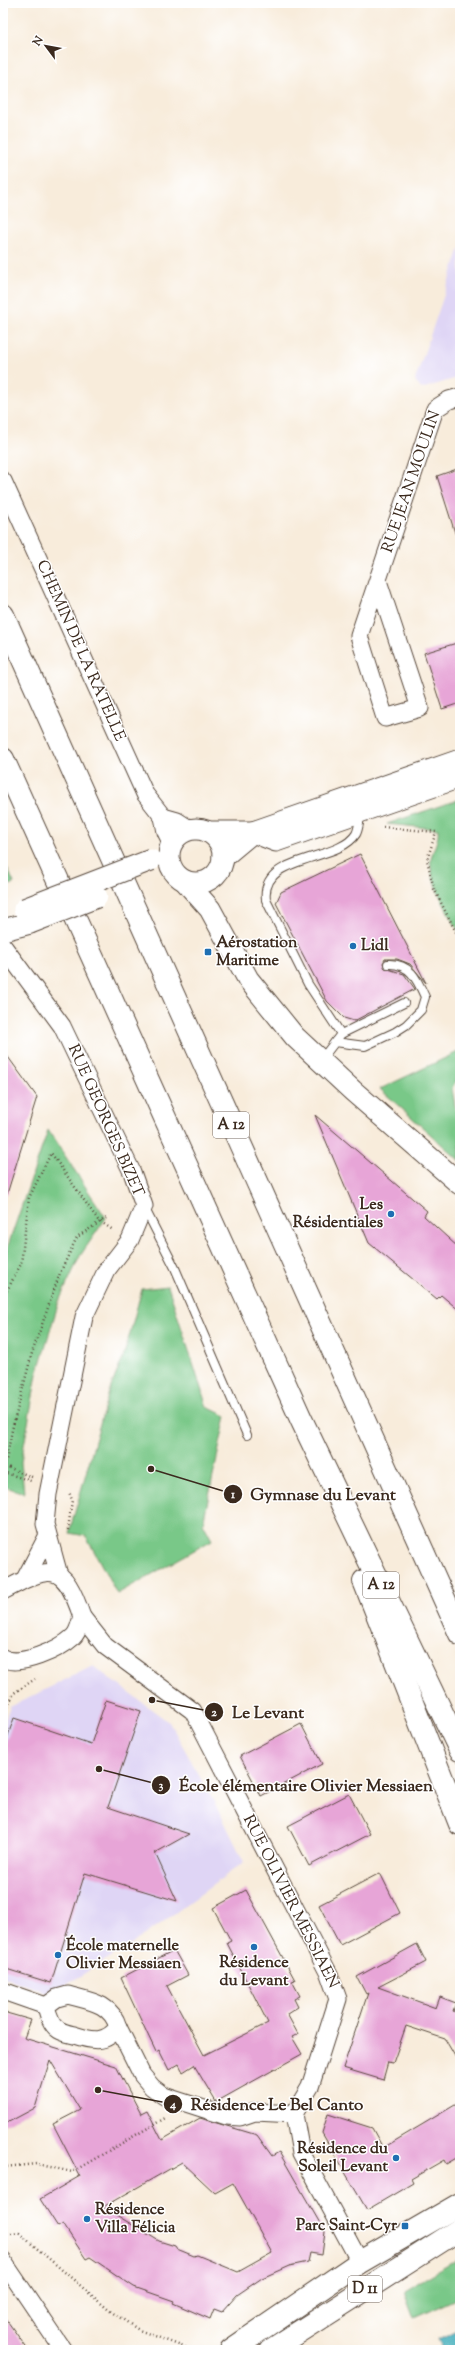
<svg xmlns="http://www.w3.org/2000/svg" width="463" height="2353" font-family="'Sorts Mill Goudy',serif">
<style>
.built{fill:#dfd5f5}
.green{fill:#79c888;stroke:#5a7953}
.water{fill:#3cacb9;stroke:#3c6b6c}
.building{fill:#e7a5d7;fill-rule:evenodd}
.lines{fill:none;stroke-linecap:round;stroke-linejoin:round}
.service-casing{stroke:#57473a;stroke-width:10}
.minor-casing{stroke:#57473a;stroke-width:19}
.tertiary-casing{stroke:#57473a;stroke-width:23}
.primary-casing{stroke:#57473a;stroke-width:24}
.motorway-casing{stroke:#57473a;stroke-width:24}
.path{stroke:#57473a;stroke-width:2.5;stroke-dasharray:1 3;stroke-linecap:butt}
.service{stroke:#fff;stroke-width:8}
.minor{stroke:#fff;stroke-width:17}
.tertiary{stroke:#fff;stroke-width:21}
.primary{stroke:#fff;stroke-width:22}
.motorway{stroke:#fff;stroke-width:22}
.tertiary-bridge-casing{stroke:#57473a;stroke-width:23;stroke-linecap:butt}
.tertiary-bridge{stroke:#fff;stroke-width:21}
.poi-dot{fill:#1f6fb2;stroke:#fff;stroke-width:1.5}
.labels{text-anchor:middle;dominant-baseline:central;stroke-width:3;stroke-linejoin:round;paint-order:stroke}
.shield{fill:#fff;stroke:#766a62;stroke-width:1}
.shield-label{font-size:15px;font-weight:bold;fill:#3b2a1e}
.street-label{font-size:16px;fill:#3b2a1e;stroke:#fff}
.poi-label{font-size:16px;font-weight:bold;fill:#3b2a1e;stroke:#fff;text-anchor:start}
.leader{fill:none;stroke:#3b2a1e;stroke-width:1.5}
.callout-dot{fill:#3b2a1e;stroke:#fff;stroke-width:1.5}
.mark-label{font-size:12px;text-anchor:middle;font-weight:bold;fill:#fff}
.callout-label{font-size:17px;text-anchor:middle;font-weight:bold;fill:#3b2a1e;stroke:#fff;stroke-width:3;stroke-linejoin:round;paint-order:stroke}
</style>
<rect width="100%" height="100%" fill="#fff"/>
<filter id="ink" filterUnits="userSpaceOnUse"><feTurbulence type="fractalNoise" baseFrequency=".025" numOctaves="2"/><feDisplacementMap in="SourceGraphic" scale="8" xChannelSelector="R" yChannelSelector="G"/><feConvolveMatrix kernelMatrix="1 2 1 2 8 2 1 2 1" color-interpolation-filters="sRGB"/></filter>
<filter id="wash" filterUnits="userSpaceOnUse"><feTurbulence type="fractalNoise" baseFrequency=".012" numOctaves="4" result="noise"/><feDisplacementMap in="SourceGraphic" scale="16" xChannelSelector="R" yChannelSelector="G"/><feGaussianBlur stdDeviation="0.9" result="paint"/><feColorMatrix in="noise" values="0 0 0 0 0 0 0 0 0 0 0 0 0 0 0 0 0 1.4 0 .05"/><feComposite in="paint" operator="in"/></filter>
<g filter="url(#wash)">
<rect width="100%" height="100%" fill="#f8ecdb"/>
<!-- built -->
<g class="built">
<polygon points="460,248 460,377 421,389 415,380"/>
<polygon points="93,1666 170,1723 220,1813 244,1862 148,1933 52,1994 3,1977 3,1726 10,1707"/>
</g>
<!-- green -->
<g class="green">
<path d="M460 799V858L458 859 460 865V934C450 915 428 881 431 859 433 848 439 841 438 829L387 824Z"/>
<polygon points="3,859 14,883 3,888"/>
<polygon points="460,1051 460,1074 452,1088 456,1112 460,1116 460,1161 380,1089"/>
<polygon points="48,1130 106,1218 80,1256 59,1301 37,1374 21,1462 24,1493 3,1486 3,1260"/>
<polygon points="168,1286 207,1407 226,1416 203,1523 212,1540 117,1594 86,1536 69,1533 109,1392 124,1355 142,1289"/>
<polygon points="460,2258 460,2297 414,2318 404,2291"/>
</g>
<!-- water -->
<polygon class="water" points="460,2329 460,2350 443,2350 438,2339"/>
<g id="blocks">
<!-- building -->
<g class="building">
<polygon points="460,468 460,536 456,536 437,476"/>
<polygon points="460,642 460,703 442,709 424,653"/>
<polygon points="360,854 426,983 410,964 397,959 385,959 383,963 385,968 404,974 415,989 354,1021 344,1018 327,1001 276,903 281,892"/>
<polygon points="3,1050 37,1097 7,1194 3,1194"/>
<polygon points="315,1115 427,1211 424,1216 460,1249 460,1311 441,1295 437,1299 369,1243"/>
<polygon points="106,1700 141,1711 108,1807 189,1834 155,1853 177,1901 85,1873 51,1983 3,1968 3,1750 14,1718 91,1744"/>
<polygon points="301,1724 322,1764 261,1796 240,1756"/>
<polygon points="349,1794 370,1834 309,1866 288,1826"/>
<polygon points="380,1873 400,1913 340,1945 319,1905"/>
<polygon points="246,1890 295,1980 292,1981 300,1996 294,1999 298,2007 287,2014 298,2034 292,2037 302,2054 216,2102 194,2065 183,2072 179,2064 169,2070 159,2050 156,2052 121,1978 174,1950 188,1975 167,1986 204,2055 268,2023 227,1943 231,1941 213,1908"/>
<polygon points="417,1944 426,1962 378,1987 436,2008 440,1997 456,2003 453,2011 460,2014 460,2065 445,2039 406,2026 393,2063 388,2062 383,2080 343,2068 368,1993 366,1994 357,1977"/>
<path d="M3 2012 31 2020 24 2038 116 2066 141 2114 147 2111 162 2140 200 2118 257 2135 272 2156 279 2152 325 2232 322 2255 310 2253 308 2262 289 2266 262 2278 237 2295 222 2312 214 2309 210 2319 173 2303 174 2301 134 2287 90 2257 86 2259 63 2224 58 2227 40 2199 80 2176 53 2124 80 2110 50 2060 35 2108 3 2125ZM182 2162 215 2193 233 2183 272 2253 238 2272 197 2255 194 2256 177 2249 175 2246 159 2241 103 2207Z"/>
<polygon points="460,2102 460,2156 446,2164 444,2160 411,2179 413,2183 367,2210 322,2133 328,2114 372,2128 383,2148"/>
<polygon points="3,2315 28,2350 3,2350"/>
</g>
</g>
</g>
<g filter="url(#ink)">
<use href="#blocks" fill-opacity="0" stroke="#57473a" stroke-width="1"/>
<g class="lines">
<!-- service casing -->
<g class="service-casing">
<g id="service">
<polyline points="341,1034 404,1003"/>
<path d="M335 1042 365 1046 395 1032 406 1025 421 1010 425 997C417 979 410 963 388 964"/>
<path d="M321 1060 341 1034 308 984 266 900C260 853 338 863 356 834 359 829 359 820 361 813"/>
<polyline points="144,1207 175,1268 247,1435"/>
</g>
</g>
<!-- minor casing -->
<g class="minor-casing">
<g id="minor">
<polyline points="3,481 145,794 163,817 166,832 172,844"/>
<polyline points="378,581 420,708 385,718 359,636 435,409 449,400 460,397"/>
<polyline points="163,817 177,821 191,830"/>
<polyline points="3,946 62,1026 132,1172 144,1206 130,1240 106,1271 84,1317 48,1494 45,1524 59,1575"/>
<polyline points="26,1577 47,1537"/>
<path d="M3 1591C51 1565 63 1560 82 1617 80 1623 78 1633 73 1637 60 1649 19 1668 3 1658"/>
<polyline points="82,1617 105,1646 193,1711 329,1974 338,1999 310,2087 294,2114 301,2153 360,2262"/>
<polyline points="3,1991 46,2006"/>
<path d="M68 1995C90 2001 111 2003 118 2027 106 2044 92 2041 74 2035 70 2034 64 2033 59 2030 51 2025 48 2014 46 2006L57 1998Z"/>
<polyline points="118,2027 142,2075 152,2087 164,2096 226,2116 240,2117 255,2112 294,2114"/>
<polyline points="3,2261 63,2350"/>
</g>
</g>
<!-- tertiary casing -->
<g class="tertiary-casing">
<g id="tertiary">
<circle cx="196" cy="856" r="27"/>
<polyline points="209,832 253,832 276,841 460,777"/>
<polyline points="223,857 253,832 460,760"/>
<polyline points="185,881 210,909 248,979 295,1037 353,1091 460,1184"/>
<polyline points="3,930 30,923"/>
</g>
</g>
<!-- primary casing -->
<g class="primary-casing">
<g id="primary">
<polyline points="231,2350 360,2262 460,2204"/>
<polyline points="271,2350 460,2229"/>
</g>
</g>
<!-- motorway casing -->
<g class="motorway-casing">
<g id="motorway">
<polyline points="3,615 460,1634"/>
<polyline points="3,759 301,1419 460,1750"/>
<polyline points="364,1581 460,1824"/>
</g>
</g>
<!-- path -->
<g class="path">
<polyline points="383,827 436,832 427,860 434,889 460,940"/>
<polyline points="3,1298 21,1264 29,1198 51,1153 98,1220 113,1230"/>
<polyline points="3,1472 31,1481"/>
<polyline points="32,1477 5,1466 12,1430 32,1353 60,1273 77,1237 106,1218"/>
<polyline points="68,1530 72,1500 69,1492"/>
<polyline points="3,1718 14,1693 35,1679"/>
<polyline points="3,2167 37,2164 72,2172 167,2117"/>
<polyline points="3,2235 19,2233 110,2311 139,2330 189,2349"/>
</g>
<!-- service -->
<use href="#service" class="service"/>
<!-- minor -->
<use href="#minor" class="minor"/>
<!-- tertiary -->
<use href="#tertiary" class="tertiary"/>
<!-- primary -->
<use href="#primary" class="primary"/>
<!-- motorway -->
<use href="#motorway" class="motorway"/>
<!-- tertiary-bridge casing -->
<g class="tertiary-bridge-casing">
<g id="tertiary-bridge">
<polyline points="24,909 151,860"/>
<polyline points="30,923 97,897"/>
</g>
</g>
<!-- tertiary-bridge -->
<use href="#tertiary-bridge" class="tertiary-bridge"/>
</g>
</g>
<!-- markers -->
<g class="poi-dot">
<circle cx="353" cy="946" r="4"/>
<rect x="204" y="948" width="8" height="8" rx="2"/>
<circle cx="391" cy="1214" r="4"/>
<circle cx="254" cy="1947" r="4"/>
<circle cx="58" cy="1955" r="4"/>
<circle cx="396" cy="2158" r="4"/>
<circle cx="87" cy="2219" r="4"/>
<rect x="401" y="2222" width="8" height="8" rx="2"/>
</g>
<g class="labels">
<!-- shield labels -->
<g class="shield">
<rect x="213" y="1112" width="36" height="26" rx="3"/>
<rect x="363" y="1572" width="36" height="26" rx="3"/>
<rect x="348" y="2276" width="34" height="26" rx="3"/>
</g>
<g class="shield-label">
<text x="231" y="1125">A 12</text>
<text x="381" y="1585">A 12</text>
<text x="365" y="2289">D 11</text>
</g>
<!-- street labels -->
<g class="street-label">
<text transform="translate(412 482) rotate(-71)">RUE JEAN MOULIN</text>
<text transform="translate(80 651) rotate(66)">CHEMIN DE LA RATELLE</text>
<text transform="translate(105 1121) rotate(66)">RUE GEORGES BIZET</text>
<text transform="translate(290 1902) rotate(63)">RUE OLIVIER MESSIAEN</text>
</g>
<!-- poi labels -->
<g class="poi-label">
<text x="216" y="943">Aérostation<tspan x="216" dy="18">Maritime</tspan></text>
<text x="361" y="946">Lidl</text>
<text x="383" y="1205" text-anchor="end">Les<tspan x="383" dy="18">Résidentiales</tspan></text>
<text x="66" y="1946">École maternelle<tspan x="66" dy="18">Olivier Messiaen</tspan></text>
<text x="254" y="1963" text-anchor="middle">Résidence<tspan x="254" dy="18">du Levant</tspan></text>
<text x="388" y="2149" text-anchor="end">Résidence du<tspan x="388" dy="18">Soleil Levant</tspan></text>
<text x="95" y="2210">Résidence<tspan x="95" dy="18">Villa Félicia</tspan></text>
<text x="397" y="2226" text-anchor="end">Parc Saint-Cyr</text>
</g>
</g>
<!-- callouts -->
<path class="leader" d="M151 1469L233 1494M152 1700L214 1712M99 1769L161 1785M98 2090L173 2104"/>
<g class="callout-dot">
<circle cx="151" cy="1469" r="4"/>
<circle cx="152" cy="1700" r="4"/>
<circle cx="99" cy="1769" r="4"/>
<circle cx="98" cy="2090" r="4"/>
<circle cx="233" cy="1494" r="10"/>
<circle cx="214" cy="1712" r="10"/>
<circle cx="161" cy="1785" r="10"/>
<circle cx="173" cy="2104" r="10"/>
</g>
<g class="mark-label">
<text x="233" y="1498">1</text>
<text x="214" y="1716">2</text>
<text x="161" y="1789">3</text>
<text x="173" y="2108">4</text>
</g>
<g class="callout-label">
<text x="323" y="1500">Gymnase du Levant</text>
<text x="268" y="1718">Le Levant</text>
<text x="306" y="1791">École élémentaire Olivier Messiaen</text>
<text x="277" y="2110">Résidence Le Bel Canto</text>
</g>
<!-- margin -->
<rect width="463" height="2353" fill="none" stroke="#fff" stroke-width="16"/>
<!-- north arrow -->
<g transform="translate(46 46) rotate(302)" stroke="#ffffff" stroke-width="3" paint-order="stroke">
<path d="M0-3L7 15L0 10L-7 15Z" fill="#3b2a1e"/>
<text y="-6" font-size="11" font-weight="bold" text-anchor="middle" fill="#3b2a1e">N</text>
</g>
</svg>
